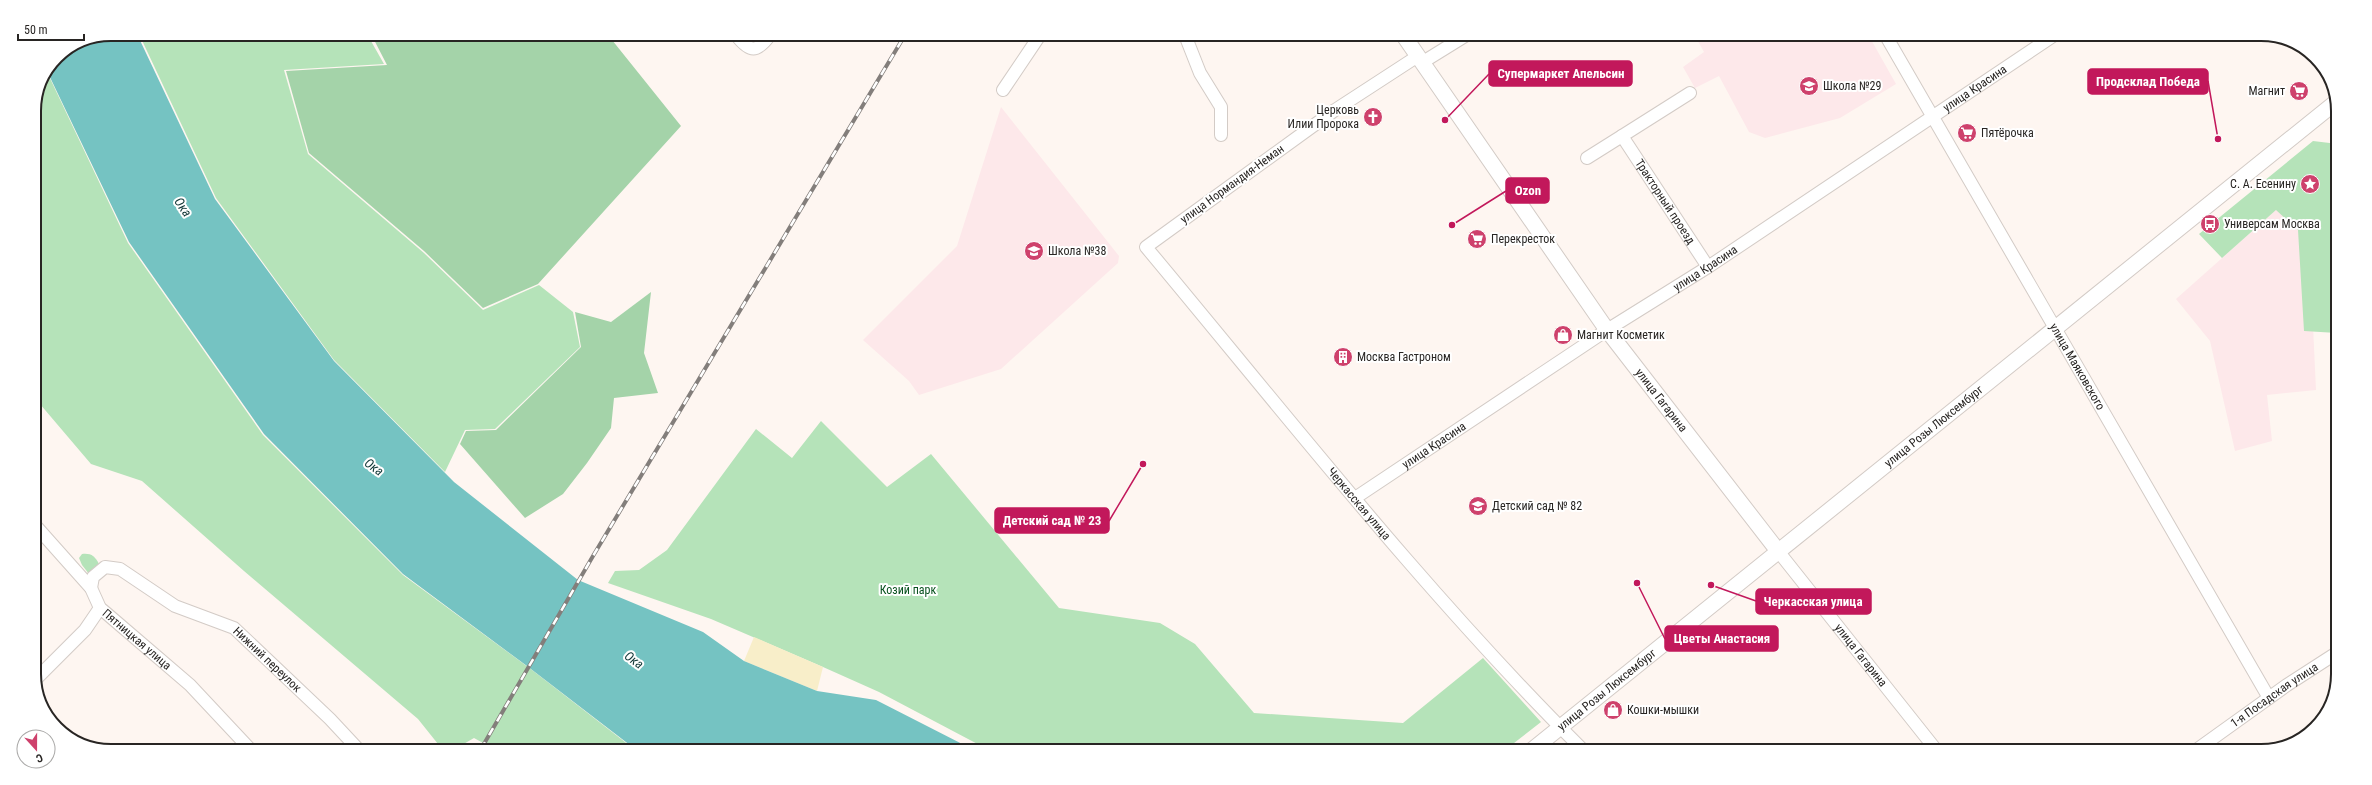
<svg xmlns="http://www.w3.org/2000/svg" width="2372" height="785" font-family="'Roboto Condensed',sans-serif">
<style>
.education{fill:#fde8ea}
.green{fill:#b5e3b9}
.forest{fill:#a4d3a9}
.sand{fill:#f8eec9}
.water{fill:#75c3c2}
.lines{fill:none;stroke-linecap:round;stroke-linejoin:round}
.minor-casing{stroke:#d3cbc6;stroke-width:14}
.major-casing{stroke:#d3cbc6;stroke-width:17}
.minor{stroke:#fff;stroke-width:12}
.major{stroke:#fff;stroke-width:15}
.rail-casing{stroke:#837e7b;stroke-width:4}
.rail{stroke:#fff;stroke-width:2.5;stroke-dasharray:8;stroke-linecap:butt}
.labels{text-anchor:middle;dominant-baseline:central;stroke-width:4;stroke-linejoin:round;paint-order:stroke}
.poi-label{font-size:12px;fill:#282523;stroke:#fff;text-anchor:start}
.street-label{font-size:12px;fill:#282523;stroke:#fff}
.park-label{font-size:12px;fill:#08511e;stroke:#fff}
.water-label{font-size:13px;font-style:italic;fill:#0f3535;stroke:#fff}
.rim{fill:none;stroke:#282523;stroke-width:2}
.leader{fill:none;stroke:#c2185b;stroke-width:1.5}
.callout-dot{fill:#c2185b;stroke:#fff;stroke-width:1.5}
.callout{fill:#c2185b;stroke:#c2185b;stroke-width:1.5}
.callout-label{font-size:13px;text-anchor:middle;font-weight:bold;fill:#fff}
</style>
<rect width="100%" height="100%" fill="#fef6f1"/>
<!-- education -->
<g class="education">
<polygon points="1695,36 1869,36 1896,84 1840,118 1765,138 1749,132 1719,76 1695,88 1683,67 1704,52"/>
<polygon points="1001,107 1119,256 1118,263 1001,369 919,395 909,381 863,340 957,246"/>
<polygon points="2284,203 2309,239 2316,390 2267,395 2272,441 2235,451 2210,341 2176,299"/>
</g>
<!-- green -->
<g class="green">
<polygon points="139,34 367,34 384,64 284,70 308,154 424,253 483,310 539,285 573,312 580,347 495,429 465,430 445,472 334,360 216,198"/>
<polygon points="47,72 128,243 263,435 403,575 532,670 634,749 494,749 474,738 455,749 442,749 418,719 244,571 142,481 91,464 34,397 34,111 40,82"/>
<polygon points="2313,141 2338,144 2337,333 2304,331 2298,230 2276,210 2222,258 2199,234"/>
<polygon points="821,421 887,487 931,454 1059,608 1160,623 1195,644 1254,713 1403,723 1483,658 1541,722 1505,750 987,749 879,692 823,667 711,619 608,583 615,571 639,570 667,550 756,429 792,458"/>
<path d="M82 554C91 553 95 556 99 564L89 574 82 565 79 558Z"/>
</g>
<!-- forest -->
<g class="forest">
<polygon points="371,34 608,35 681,126 538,284 483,308 424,251 309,153 286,71 387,65"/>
<polygon points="651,292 644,353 658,393 614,398 611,428 587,463 563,494 525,518 460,444 466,431 496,430 581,347 575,312 611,322"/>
</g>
<!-- sand -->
<polygon class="sand" points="754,637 823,667 817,691 744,661"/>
<!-- water -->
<path class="water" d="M111 34H137L215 199 334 361 454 482 578 580 703 632 744 661 817 691 876 700 972 749H635L527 666 403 574 264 434 129 242 47 71C64 45 82 40 111 34Z"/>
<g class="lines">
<!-- minor casing -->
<g class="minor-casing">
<g id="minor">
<path d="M736 35C750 53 757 53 770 35"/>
<polyline points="1185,35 1200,73 1221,107 1221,135"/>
<path id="s1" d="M1886 36 2269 698"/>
<path id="s2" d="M1418 56 1335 110 1146 247C1288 417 1426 594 1583 750"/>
<polyline points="1423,62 1465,36"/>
<polyline points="1003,90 1040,35"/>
<path id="s3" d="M1690 93 1622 136 1708 267"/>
<polyline points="1587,158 1622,136"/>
<path id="s4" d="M1355 498 1607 330 1708 267 2053 36"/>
<path id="s5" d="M34 524 91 588 100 608 106 613 190 685 249 748"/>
<path id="s6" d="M1778 551 1937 751"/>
<path id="s7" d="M91 588 93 577 105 567 120 569 175 606 234 628 330 719 358 749"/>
<polyline points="35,680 85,630 100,608"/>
<path id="s8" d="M2195 751 2287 685 2335 654"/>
</g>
</g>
<!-- major casing -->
<g class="major-casing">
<g id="major">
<path id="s9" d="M1404 36 1607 330 1778 551"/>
<path id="s10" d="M1532 750 2336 102"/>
</g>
</g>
<!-- minor -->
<use href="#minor" class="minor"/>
<!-- major -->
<use href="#major" class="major"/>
<!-- rail casing -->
<g class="rail-casing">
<polyline id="rail" points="481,749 593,556 905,35"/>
</g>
<!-- rail -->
<use href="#rail" class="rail"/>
</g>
<!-- icons -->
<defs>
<g id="school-disc" transform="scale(1)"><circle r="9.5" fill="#ce416c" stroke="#fff"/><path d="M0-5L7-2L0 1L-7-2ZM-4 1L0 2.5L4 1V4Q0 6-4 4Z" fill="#fff"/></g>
<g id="supermarket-disc" transform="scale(1)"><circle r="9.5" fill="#ce416c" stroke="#fff"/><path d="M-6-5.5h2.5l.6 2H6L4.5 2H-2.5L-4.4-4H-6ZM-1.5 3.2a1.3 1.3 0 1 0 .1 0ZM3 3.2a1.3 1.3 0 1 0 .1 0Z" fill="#fff"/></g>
<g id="church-disc" transform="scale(1)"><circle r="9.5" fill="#ce416c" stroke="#fff"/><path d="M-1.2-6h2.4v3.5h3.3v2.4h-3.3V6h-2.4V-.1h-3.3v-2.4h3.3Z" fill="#fff"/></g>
<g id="sight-disc" transform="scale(1)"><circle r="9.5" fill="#ce416c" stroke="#fff"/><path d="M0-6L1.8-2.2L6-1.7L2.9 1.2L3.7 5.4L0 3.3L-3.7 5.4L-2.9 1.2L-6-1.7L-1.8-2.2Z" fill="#fff"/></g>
<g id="bus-disc" transform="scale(1)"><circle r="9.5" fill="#ce416c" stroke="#fff"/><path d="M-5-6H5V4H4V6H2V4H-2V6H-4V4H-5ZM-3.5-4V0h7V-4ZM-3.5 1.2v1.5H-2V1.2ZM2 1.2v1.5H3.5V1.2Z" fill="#fff"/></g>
<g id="shop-disc" transform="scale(1)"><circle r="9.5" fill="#ce416c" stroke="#fff"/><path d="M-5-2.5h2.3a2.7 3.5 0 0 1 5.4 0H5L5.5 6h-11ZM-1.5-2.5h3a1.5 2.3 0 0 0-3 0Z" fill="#fff"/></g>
<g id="building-disc" transform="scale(1)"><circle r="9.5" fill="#ce416c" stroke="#fff"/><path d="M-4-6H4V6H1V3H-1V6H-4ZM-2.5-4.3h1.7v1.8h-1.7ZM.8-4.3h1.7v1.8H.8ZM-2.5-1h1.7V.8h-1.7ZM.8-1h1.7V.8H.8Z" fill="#fff"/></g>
</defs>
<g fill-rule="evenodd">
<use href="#school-disc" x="1809" y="86"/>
<use href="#supermarket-disc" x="2299" y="91"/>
<use href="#church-disc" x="1373" y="117"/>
<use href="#supermarket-disc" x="1967" y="133"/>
<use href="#sight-disc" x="2310" y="184"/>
<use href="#bus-disc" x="2210" y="224"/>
<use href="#supermarket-disc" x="1477" y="239"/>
<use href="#school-disc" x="1034" y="251"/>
<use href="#shop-disc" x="1563" y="335"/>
<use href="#building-disc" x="1343" y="357"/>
<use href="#school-disc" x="1478" y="506"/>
<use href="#shop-disc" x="1613" y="710"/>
</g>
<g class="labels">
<!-- poi labels -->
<g class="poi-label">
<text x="1823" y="86">Школа №29</text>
<text x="2285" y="91" text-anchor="end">Магнит</text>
<text x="1359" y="110" text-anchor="end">Церковь<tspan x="1359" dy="14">Илии Пророка</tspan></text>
<text x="1981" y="133">Пятёрочка</text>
<text x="2296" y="184" text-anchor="end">С. А. Есенину</text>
<text x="2224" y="224">Универсам Москва</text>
<text x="1491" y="239">Перекресток</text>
<text x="1048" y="251">Школа №38</text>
<text x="1577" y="335">Магнит Косметик</text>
<text x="1357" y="357">Москва Гастроном</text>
<text x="1492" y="506">Детский сад № 82</text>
<text x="1627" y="710">Кошки-мышки</text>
</g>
<!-- street labels -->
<g class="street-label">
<text stroke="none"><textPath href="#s4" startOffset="743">улица Красина</textPath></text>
<text transform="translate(1232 184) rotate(-36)">улица Нормандия-Неман</text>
<text stroke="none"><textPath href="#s3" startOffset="159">Тракторный проезд</textPath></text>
<text stroke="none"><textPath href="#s4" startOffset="419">улица Красина</textPath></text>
<text stroke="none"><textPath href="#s1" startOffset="382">улица Маяковского</textPath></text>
<text stroke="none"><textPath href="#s9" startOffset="446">улица Гагарина</textPath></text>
<text stroke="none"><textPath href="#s10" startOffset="516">улица Розы Люксембург</textPath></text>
<text stroke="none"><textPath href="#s4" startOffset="95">улица Красина</textPath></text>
<text stroke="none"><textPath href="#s2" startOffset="666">Черкасская улица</textPath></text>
<text stroke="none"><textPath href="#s5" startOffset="156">Пятницкая улица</textPath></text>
<text stroke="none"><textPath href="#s6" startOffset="133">улица Гагарина</textPath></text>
<text stroke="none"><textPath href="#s7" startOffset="217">Нижний переулок</textPath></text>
<text stroke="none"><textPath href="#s10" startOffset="96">улица Розы Люксембург</textPath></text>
<text stroke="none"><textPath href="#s8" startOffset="97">1-я Посадская улица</textPath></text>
</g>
<!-- park labels -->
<g class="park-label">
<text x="908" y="590">Козий парк</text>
</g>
<!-- water labels -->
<g class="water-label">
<text transform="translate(183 207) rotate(56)">Ока</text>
<text transform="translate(374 467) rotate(36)">Ока</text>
<text transform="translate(634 660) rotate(36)">Ока</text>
</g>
</g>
<!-- crop -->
<path d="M0 0H2372V785H0ZM111 41H2261A70 70 0 0 1 2331 111V674A70 70 0 0 1 2261 744H111A70 70 0 0 1 41 674V111A70 70 0 0 1 111 41Z" fill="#fff" fill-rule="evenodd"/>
<path class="rim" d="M111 41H2261A70 70 0 0 1 2331 111V674A70 70 0 0 1 2261 744H111A70 70 0 0 1 41 674V111A70 70 0 0 1 111 41Z"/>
<!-- callouts -->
<path class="leader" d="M1445 120L1489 74M2218 139L2208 81M1452 225L1506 191M1143 464L1109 521M1711 585L1756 601M1637 583L1665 639"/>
<g class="callout-dot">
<circle cx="1445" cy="120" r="4"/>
<circle cx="2218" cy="139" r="4"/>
<circle cx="1452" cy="225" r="4"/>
<circle cx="1143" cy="464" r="4"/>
<circle cx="1711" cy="585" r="4"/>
<circle cx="1637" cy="583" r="4"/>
</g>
<g class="callout">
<rect x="1489" y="61" width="143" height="25" rx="4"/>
<rect x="2088" y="69" width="120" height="25" rx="4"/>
<rect x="1506" y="178" width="43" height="25" rx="4"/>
<rect x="995" y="508" width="114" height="25" rx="4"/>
<rect x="1756" y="589" width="115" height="25" rx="4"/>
<rect x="1665" y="626" width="113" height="25" rx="4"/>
</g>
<g class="callout-label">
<text x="1561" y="78">Супермаркет Апельсин</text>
<text x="2148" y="86">Продсклад Победа</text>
<text x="1528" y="195">Ozon</text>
<text x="1052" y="525">Детский сад № 23</text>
<text x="1813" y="606">Черкасская улица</text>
<text x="1722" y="643">Цветы Анастасия</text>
</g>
<!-- north arrow -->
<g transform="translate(36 749) rotate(159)"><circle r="19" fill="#ffffff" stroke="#a9a8a7"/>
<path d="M0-3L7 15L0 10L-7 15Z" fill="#ce416c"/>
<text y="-6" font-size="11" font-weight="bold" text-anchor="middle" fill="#282523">С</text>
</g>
<!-- scale -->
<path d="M18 34v6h66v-6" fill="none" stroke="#282523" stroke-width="2"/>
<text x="24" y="34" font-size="12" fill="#282523" stroke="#ffffff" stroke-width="3" paint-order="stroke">50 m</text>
</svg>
